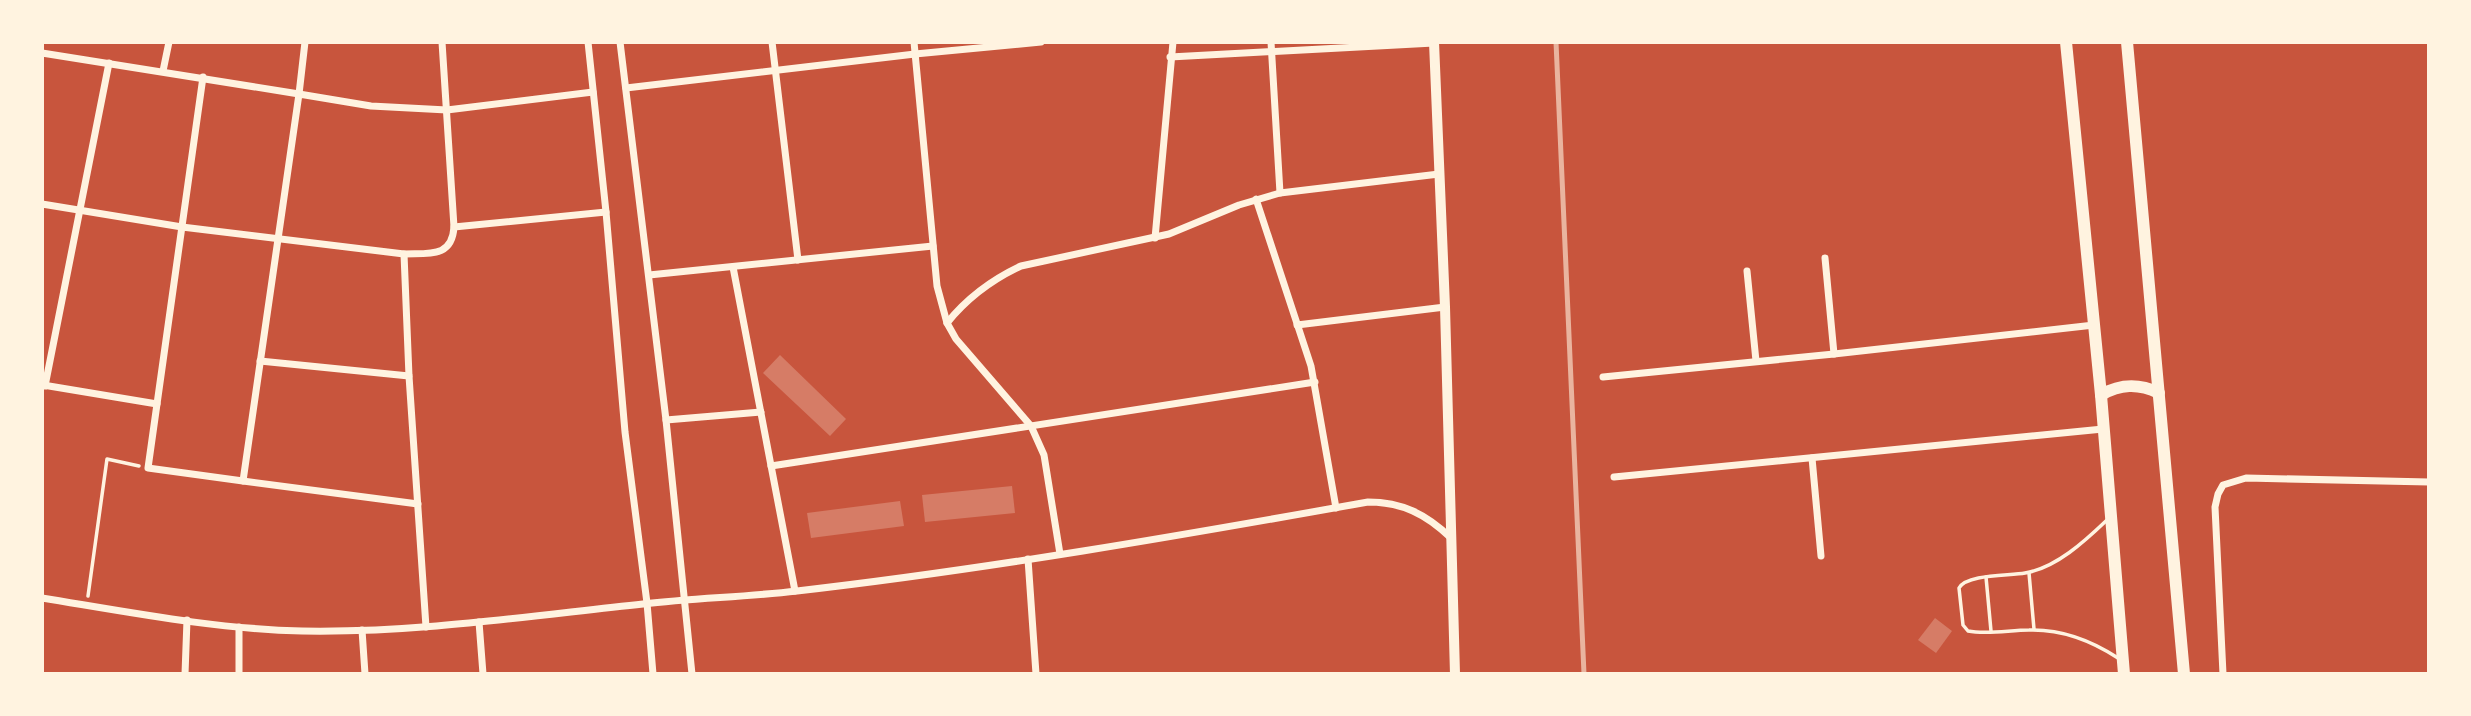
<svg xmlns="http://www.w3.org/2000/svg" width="2471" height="716" font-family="'Public Sans',sans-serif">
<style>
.building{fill:#d67c66}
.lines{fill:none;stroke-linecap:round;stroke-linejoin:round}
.path{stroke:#fff3e0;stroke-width:3.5}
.service{stroke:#fff3e0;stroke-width:3.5}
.minor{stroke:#fff3e0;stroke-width:7}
.tertiary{stroke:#fff3e0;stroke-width:10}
.primary{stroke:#fff3e0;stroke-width:12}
.rail{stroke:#e9b49f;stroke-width:5}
</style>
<rect width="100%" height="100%" fill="#c8553d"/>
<!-- building -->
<g class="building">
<polygon points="780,355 846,419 830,436 763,373"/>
<polygon points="1012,486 1015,513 925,522 922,495"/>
<polygon points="900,501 904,526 811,538 807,513"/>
<polygon points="1935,618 1952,631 1936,653 1918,640"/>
</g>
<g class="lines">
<!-- path -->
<polyline class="path" points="88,596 107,459 139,466"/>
<!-- service -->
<g class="service">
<path d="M2107 520C2085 541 2056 568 2025 573 2009 576 1967 574 1959 588L1963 625 1968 631C1987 635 2010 630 2029 630 2061 629 2092 641 2118 658"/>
<polyline points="2029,573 2034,629"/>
<polyline points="1986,577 1991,631"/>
</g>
<!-- minor -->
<g class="minor">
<polyline points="588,42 606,212 625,432 647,603 653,674"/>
<polyline points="620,42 666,420 692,674"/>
<polyline points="772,42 798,260"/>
<polyline points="914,42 937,286 947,323 956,339 1031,426 1044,455 1060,554"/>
<polyline points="1271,42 1280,193"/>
<polyline points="42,53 299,94 305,42"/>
<polyline points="1170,57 1434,43"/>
<polyline points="163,71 169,42"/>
<polyline points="203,77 148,468 243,481"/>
<polyline points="626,88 915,54 1041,42"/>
<polyline points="1256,199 1311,366 1336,508"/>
<path d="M42 204 182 227 404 254C429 253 452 258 454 227L442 42"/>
<polyline points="454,227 606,212"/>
<polyline points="1155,238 1173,42"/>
<polyline points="404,254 409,376 426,627"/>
<polyline points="1825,258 1834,354"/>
<polyline points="733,267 795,591"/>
<polyline points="1747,271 1756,361"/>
<polyline points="649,275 933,246"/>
<path d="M947 323C968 297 991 280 1021 266L1169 234 1239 205 1280 193 1439 174"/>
<polyline points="1297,325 1445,307"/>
<polyline points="260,361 409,376"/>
<polyline points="1603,377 1834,354 2094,325"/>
<polyline points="43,385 157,404"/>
<polyline points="45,386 109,63"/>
<polyline points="666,420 761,412"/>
<polyline points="1812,458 1821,556"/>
<polyline points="771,466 1315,382"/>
<polyline points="1614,477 2103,429"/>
<polyline points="418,504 243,481 299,94 371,106 447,110 593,92"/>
<polyline points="1028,559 1036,674"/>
<path d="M42 598C128 612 215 629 302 631 416 633 529 616 643 604 694 598 746 597 797 591 988 569 1178 536 1368 502 1402 502 1426 514 1451 538"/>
<polyline points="479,622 483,674"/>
<polyline points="239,627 239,674"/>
<polyline points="362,630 365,674"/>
<polyline points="185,674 187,620"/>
<polyline points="2223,674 2215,507 2218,494 2223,485 2246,478 2429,482"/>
</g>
<!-- tertiary -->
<polyline class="tertiary" points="1434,42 1445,307 1455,674"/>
<!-- primary -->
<g class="primary">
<polyline points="2066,42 2101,395 2124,674"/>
<polyline points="2127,42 2184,674"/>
<path d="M2101 395C2120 384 2138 383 2159 393"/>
</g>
<!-- rail -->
<polyline class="rail" points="1556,42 1584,674"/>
</g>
<!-- border -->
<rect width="2471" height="716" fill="none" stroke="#fff3e0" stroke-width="88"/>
</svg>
